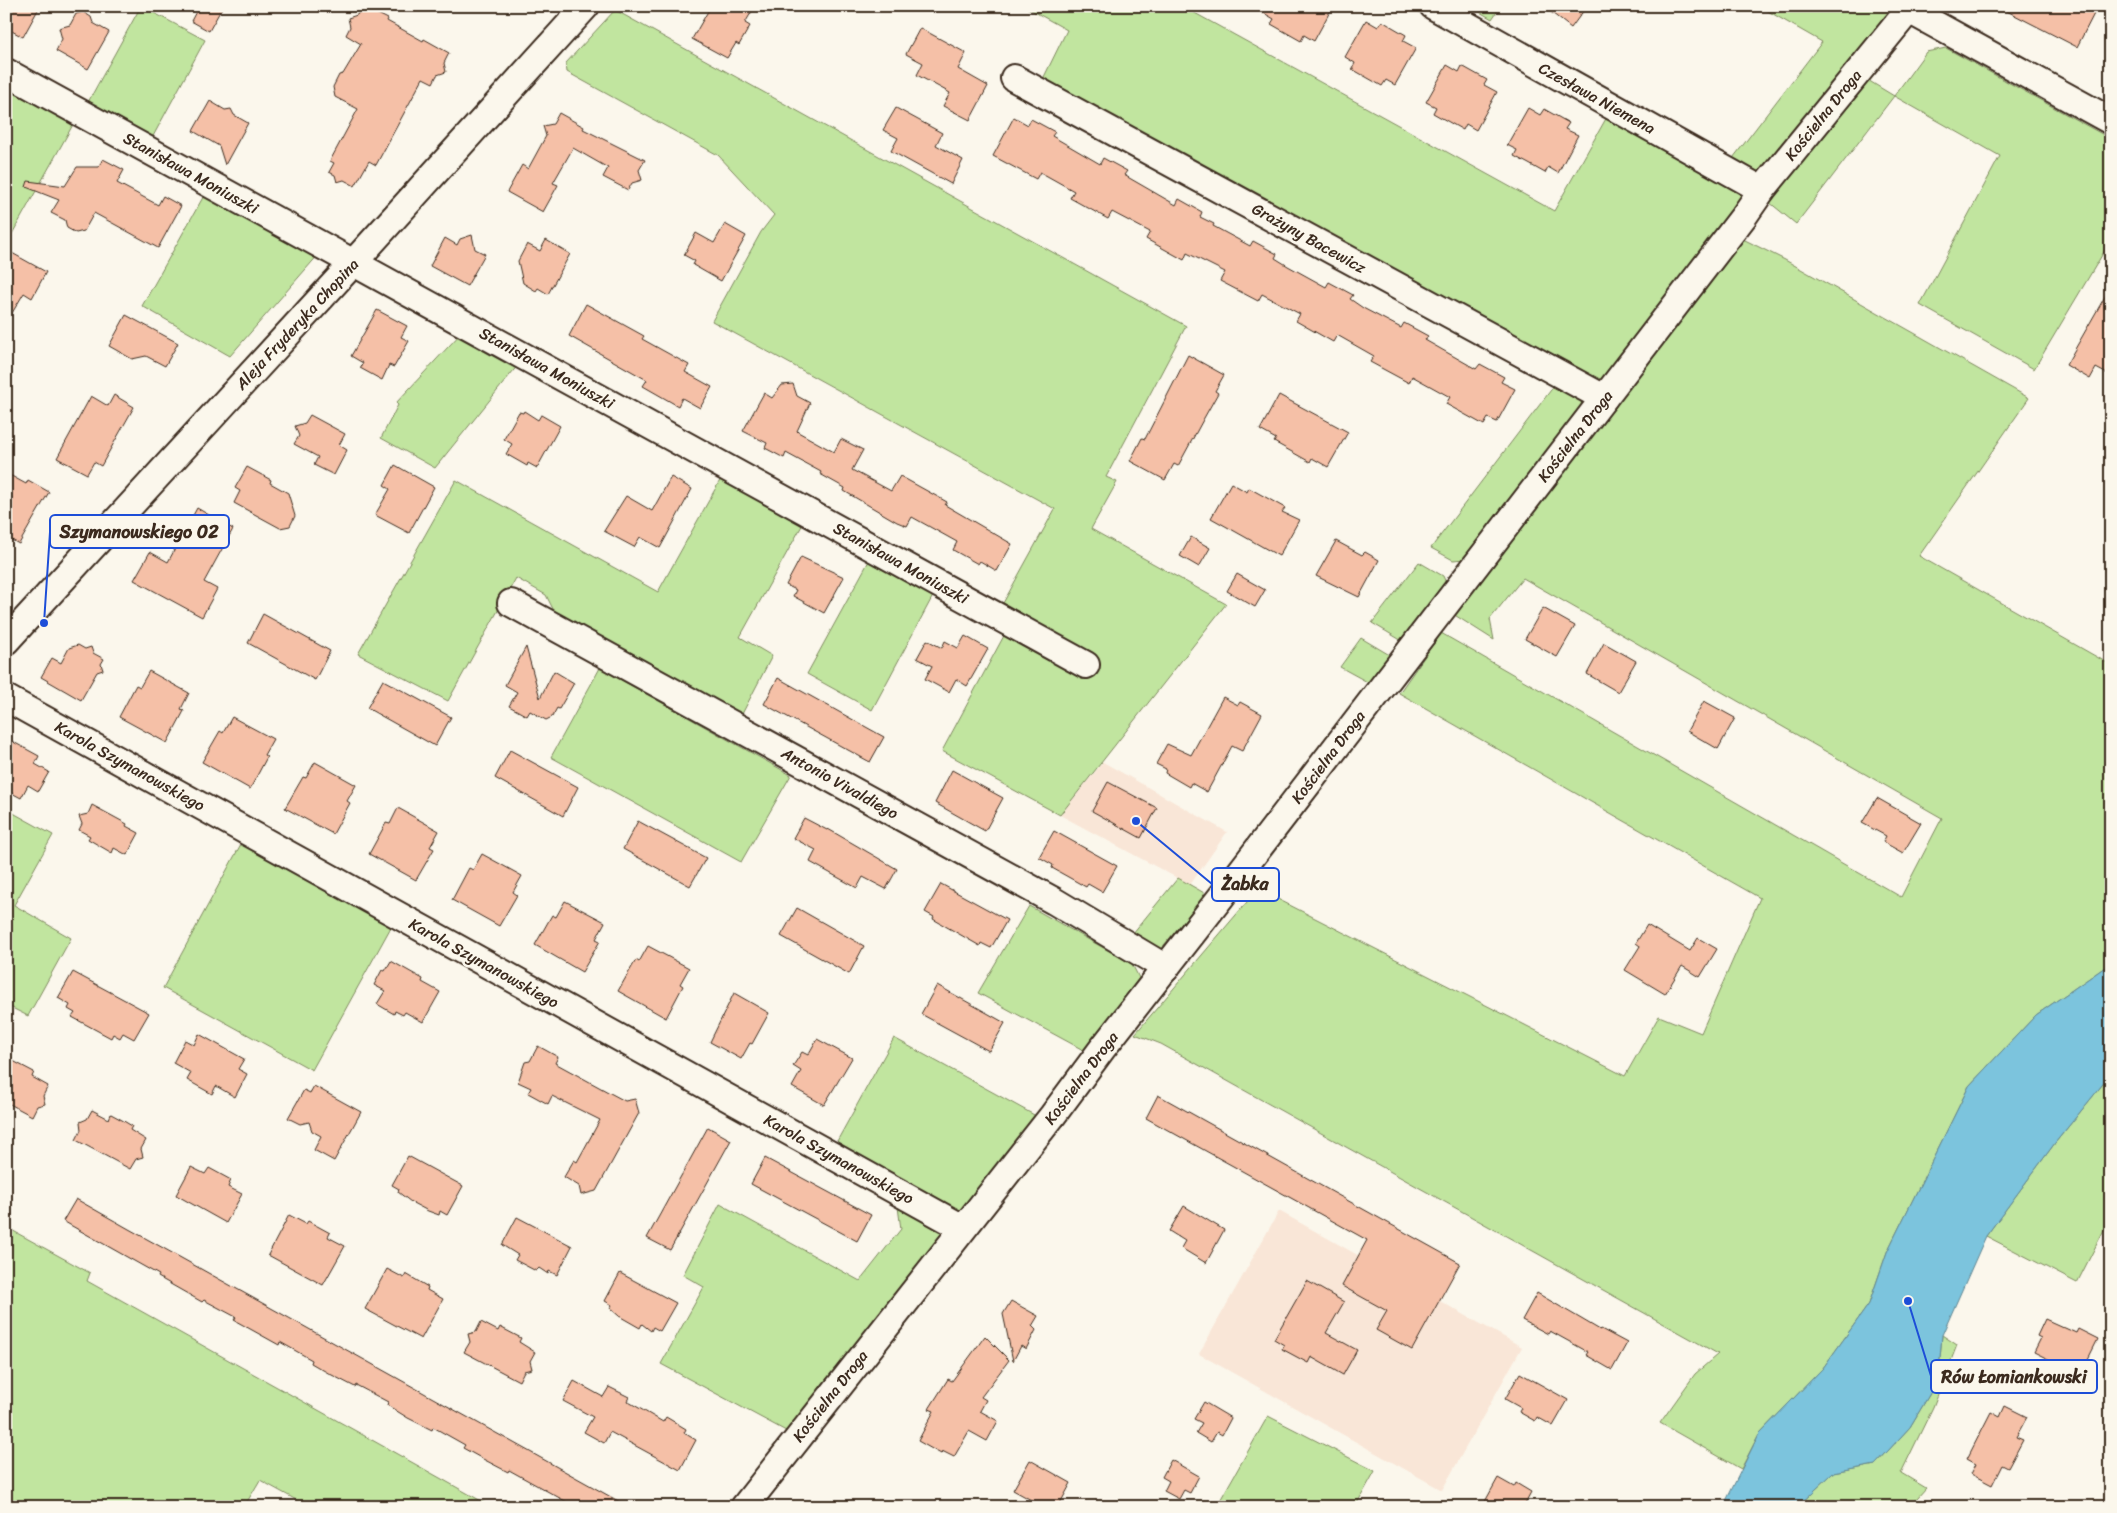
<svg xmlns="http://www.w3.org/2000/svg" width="2117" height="1513" font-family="Sriracha,sans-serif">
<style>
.built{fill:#f9e6d7}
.green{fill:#c1e59f;stroke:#7e885e}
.water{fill:#7cc4dd;stroke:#628691}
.building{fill:#f5c0a7;stroke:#3b2a1e}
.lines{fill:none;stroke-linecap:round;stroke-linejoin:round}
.minor-casing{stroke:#3b2a1e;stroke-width:30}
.minor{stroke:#fbf7ec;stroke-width:26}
.labels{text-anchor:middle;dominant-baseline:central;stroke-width:5;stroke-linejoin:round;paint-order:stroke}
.street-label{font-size:16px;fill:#3b2a1e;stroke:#fbf7ec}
.leader{fill:none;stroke:#1d4ed8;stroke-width:2}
.callout-dot{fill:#1d4ed8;stroke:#fbf7ec;stroke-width:2}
.callout{fill:#fbf7ec;stroke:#1d4ed8;stroke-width:2}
.callout-label{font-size:18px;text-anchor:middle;font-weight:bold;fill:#3b2a1e}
</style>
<rect width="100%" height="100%" fill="#fbf7ec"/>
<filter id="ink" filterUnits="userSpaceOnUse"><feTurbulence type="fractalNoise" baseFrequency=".02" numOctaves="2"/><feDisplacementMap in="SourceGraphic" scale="10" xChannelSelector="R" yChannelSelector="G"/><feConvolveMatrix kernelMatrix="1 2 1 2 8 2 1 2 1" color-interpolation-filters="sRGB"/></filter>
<g filter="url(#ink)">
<!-- built -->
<g class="built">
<polygon points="1103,762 1227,832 1190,885 1060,815"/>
<polygon points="1279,1211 1522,1347 1442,1490 1199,1354"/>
</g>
<!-- green -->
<g class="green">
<polygon points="141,6 205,40 151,140 87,104"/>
<polygon points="1024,6 1182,6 1554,211 1608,115 1735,186 1742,198 1601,385 1043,79 1067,30"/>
<polygon points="1469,6 1501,6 1492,19"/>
<polygon points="1759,6 1896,6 1756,178 1730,162 1822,42"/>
<polygon points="615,10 1186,326 1106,477 1117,482 1091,529 1226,604 1060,815 942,751 1006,632 1077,672 1078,677 1097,669 1002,605 1055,509 712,321 761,232 774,215 718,155 567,72 566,63"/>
<polygon points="1946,48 2111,139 2111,240 2034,369 1920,305 2000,156 1894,96 1796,224 1769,202 1866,79 1894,96 1926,52"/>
<polygon points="6,83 75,121 12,234 6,231"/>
<polygon points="206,192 319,254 230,356 142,306"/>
<polygon points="1741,238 1785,260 2029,398 1919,556 2111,665 2111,963 2036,1015 1969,1086 1887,1252 1869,1304 1823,1368 1759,1434 1741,1469 1660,1423 1695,1374 1718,1354 1161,1044 1135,1034 1258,889 1625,1076 1659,1016 1701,1033 1760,898 1399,693 1441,633 1901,897 1942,818 1523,578 1490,619 1494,640 1453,614"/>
<polygon points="462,332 518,365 435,468 381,438 398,405 396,403"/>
<polygon points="1557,382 1581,398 1582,412 1466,559 1453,560 1431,548"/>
<polygon points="723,475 804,522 740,637 772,656 741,716 554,611 546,595 516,578 448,701 358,654 456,480 658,592"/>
<polygon points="870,559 934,594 872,710 807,674"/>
<polygon points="1419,562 1443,576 1447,585 1404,642 1372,623"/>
<polygon points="1361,638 1393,657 1371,684 1340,667"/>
<polygon points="600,668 791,775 741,862 551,757"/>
<polygon points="6,809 53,835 14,905 71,938 28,1016 6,1005"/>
<polygon points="241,844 391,927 312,1070 163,988"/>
<polygon points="1178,878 1206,894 1160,950 1133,933"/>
<polygon points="1029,906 1132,964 1139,978 1085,1051 978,993"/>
<polygon points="894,1038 1036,1116 960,1211 836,1143"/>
<polygon points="2111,1074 2111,1216 2077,1283 1986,1236 2055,1143"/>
<polygon points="720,1204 860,1281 901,1229 898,1207 945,1233 840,1362 786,1431 661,1364 704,1287 683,1275"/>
<polygon points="6,1227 90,1273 87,1281 492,1507 309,1507 260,1480 244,1507 6,1507"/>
<polygon points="1942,1335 1957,1345 1933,1407 1901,1473 1926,1488 1909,1507 1797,1507 1833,1473 1875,1465 1910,1427 1938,1380"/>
<polygon points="1268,1416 1375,1471 1355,1507 1222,1507 1218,1504"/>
</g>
<!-- water -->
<polygon class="water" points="2111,963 2111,1074 2055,1143 1986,1236 1942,1335 1938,1380 1910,1427 1875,1465 1833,1473 1797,1507 1723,1507 1759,1434 1823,1368 1869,1304 1887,1252 1969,1086 2036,1015"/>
<!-- building -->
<g class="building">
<polygon points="6,6 40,6 23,37 6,28"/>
<polygon points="199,6 223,6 209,31 191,21"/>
<polygon points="362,6 388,19 387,21 423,41 424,39 449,53 444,63 446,72 437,75 433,83 423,78 376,165 369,161 355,186 344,180 337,182 335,175 329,172 334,163 330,161 358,109 335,97 333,87 339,75 343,74 361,44 346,35 350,27 348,18 357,15"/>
<polygon points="711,6 755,6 745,23 750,26 739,45 736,43 727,58 692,39"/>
<polygon points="1252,6 1333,6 1314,41 1304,35 1301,41 1271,24 1274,19"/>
<polygon points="1543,6 1587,6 1571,28"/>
<polygon points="1997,6 2098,6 2077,47"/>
<polygon points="83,12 91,17 93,23 109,32 88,69 56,51 62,39 59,28 70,25 76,14"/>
<polygon points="1366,20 1378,27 1382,21 1406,35 1403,41 1416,48 1395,85 1386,80 1382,86 1352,69 1355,63 1345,57"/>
<polygon points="920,28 966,53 958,69 988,86 970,120 943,106 950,93 917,75 923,63 906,54"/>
<polygon points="1447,65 1459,72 1462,66 1487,80 1484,85 1497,92 1476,130 1466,124 1463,130 1433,113 1436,107 1426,102"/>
<polygon points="210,101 225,110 231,109 234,115 248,123 225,165 219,146 193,131"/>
<polygon points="896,108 942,133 936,145 963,160 951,184 891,151 898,138 883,130"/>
<polygon points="1528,108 1540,115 1544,109 1569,123 1565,129 1578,135 1558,173 1548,167 1545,173 1529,164 1514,156 1517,150 1507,145"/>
<polygon points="559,113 584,127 583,129 645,160 639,170 642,180 632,183 628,190 603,177 608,168 573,148 553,183 558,185 543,212 507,192 522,165 528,169 546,136 543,126 553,124"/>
<polygon points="1014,117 1028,125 1031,119 1055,132 1052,136 1100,164 1103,158 1127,171 1124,175 1176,205 1179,199 1202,212 1200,217 1214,224 1213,226 1250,246 1253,241 1277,254 1275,258 1288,266 1326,287 1329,282 1353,295 1350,299 1363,308 1401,328 1404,323 1428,336 1425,340 1476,369 1480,364 1504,377 1501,382 1515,389 1497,422 1488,418 1484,425 1446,404 1450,397 1412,376 1409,383 1370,362 1374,356 1337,335 1333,342 1296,321 1300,314 1262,294 1258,301 1220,281 1225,272 1187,253 1184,260 1146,239 1150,232 1112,212 1108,219 1070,198 1074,191 1040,172 1036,179 993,156"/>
<polygon points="103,159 124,170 117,183 158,205 163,196 181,206 158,248 94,213 84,231 76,233 67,228 65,220 51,213 59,200 26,187 28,181 65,186 77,167 98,167"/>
<polygon points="725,224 746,236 721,281 693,265 695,261 684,255 696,233 714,243"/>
<polygon points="472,235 475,249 485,254 467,286 430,266 445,238 457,245 460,239"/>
<polygon points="546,240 570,254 548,294 538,288 536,291 523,283 518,261 527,244 540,251"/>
<polygon points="12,253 46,272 32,298 24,293 6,323 6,264"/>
<polygon points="2111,286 2111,376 2096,368 2090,379 2066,365"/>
<polygon points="586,304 644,336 642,339 689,365 685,372 712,387 700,408 682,398 678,406 643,386 647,380 569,336"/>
<polygon points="377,310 407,326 401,337 409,341 394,367 389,365 382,380 360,368 363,363 351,356"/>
<polygon points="126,315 178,343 165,366 146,356 132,359 109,346"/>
<polygon points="1188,355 1224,375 1215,391 1218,393 1204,418 1178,466 1174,464 1165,480 1130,461 1142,438 1145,439"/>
<polygon points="793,384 797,396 810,403 797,431 798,432 834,452 841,439 863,450 852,470 891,491 900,476 947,502 945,505 1012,544 997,571 980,561 978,564 953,550 957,542 912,517 907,526 897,522 844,491 845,488 820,474 821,472 786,453 784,458 765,448 767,443 743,431 764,393 772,398 782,385"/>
<polygon points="114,395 134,407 101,466 94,462 87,474 57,458 91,396 108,406"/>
<polygon points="1279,395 1348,432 1328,467 1312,458 1310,462 1274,442 1276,439 1260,430"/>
<polygon points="524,411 538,420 541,415 560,426 537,468 528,463 527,466 506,454 512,444 504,439 519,412 523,413"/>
<polygon points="310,415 345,434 339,445 347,450 334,475 314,465 318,457 294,444 299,436 295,426 305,423"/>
<polygon points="395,465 434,487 409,533 375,515 390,489 384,485"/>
<polygon points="247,467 271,480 270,483 288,493 295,516 290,526 280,528 234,503 240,491 235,488"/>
<polygon points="6,473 26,484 28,480 49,492 19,544 6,537"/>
<polygon points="671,477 692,489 660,548 640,537 634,547 604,531 626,496 652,511"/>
<polygon points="1231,483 1247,492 1249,488 1269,499 1285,508 1282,512 1299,520 1279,556 1211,518"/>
<polygon points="197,508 233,529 204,582 217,589 202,617 134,580 150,552 168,562"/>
<polygon points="1191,537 1210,548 1199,567 1180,556"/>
<polygon points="1336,541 1362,555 1365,552 1379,560 1359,597 1316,576"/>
<polygon points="801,557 844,577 824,613 793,596 796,590 786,585"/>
<polygon points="1237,574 1265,590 1255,607 1227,591"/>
<polygon points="1543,608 1575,626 1557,657 1525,639"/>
<polygon points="263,614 330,651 315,680 248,643"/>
<polygon points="965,636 988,649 967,686 956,679 949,692 925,679 932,666 917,658 927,640 942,648 945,641 958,648"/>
<polygon points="1604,643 1636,661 1618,692 1587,674"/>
<polygon points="78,645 85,649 91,647 93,653 104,659 101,664 103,670 97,672 81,700 41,677 52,658 61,663 69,648"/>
<polygon points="526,647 540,698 554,671 574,683 559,709 557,708 552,717 546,720 530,711 527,716 509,706 517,692 505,685"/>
<polygon points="149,671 189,693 181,709 184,711 167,743 119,717 136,685 140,687"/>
<polygon points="778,678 884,737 870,762 764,704"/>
<polygon points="383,680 451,717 435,746 367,708"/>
<polygon points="1223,697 1238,705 1240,702 1262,714 1242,751 1232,746 1207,792 1191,783 1189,787 1165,773 1166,769 1156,764 1167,744 1191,755"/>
<polygon points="1704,701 1735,718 1718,749 1687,731"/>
<polygon points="232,717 273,739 264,755 267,757 250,789 202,762 220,731 223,733"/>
<polygon points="6,738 39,756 35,764 49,772 38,791 28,785 21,798 6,790"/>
<polygon points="510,750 578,787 563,816 495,778"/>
<polygon points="315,762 356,785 347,801 350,803 333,834 285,808 303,777 306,778"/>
<polygon points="952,770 1003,798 985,831 935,803"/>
<polygon points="1108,782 1157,808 1141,838 1092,811"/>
<polygon points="1877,798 1921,823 1903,853 1883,842 1886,836 1862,823"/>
<polygon points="92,805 127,824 126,826 139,833 127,855 114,848 112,853 88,839 90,836 79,830 82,824 79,816 88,814"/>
<polygon points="398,808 439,831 430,847 434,849 416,880 369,854 386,823 390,824"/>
<polygon points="804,818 827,830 828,829 897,869 886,889 863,877 857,888 810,862 816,850 793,838"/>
<polygon points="638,821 706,858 690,886 623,849"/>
<polygon points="1054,831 1117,866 1102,892 1088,884 1086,887 1052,868 1053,865 1039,857"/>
<polygon points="482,854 522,876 513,892 517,895 499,926 452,900 469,868 473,870"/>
<polygon points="941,884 1007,920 991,948 981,943 980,946 933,919 934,917 925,912"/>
<polygon points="565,901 605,922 596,939 600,941 582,972 535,945 552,915 556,917"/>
<polygon points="797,908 864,946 849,974 781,936"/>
<polygon points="1647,925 1690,951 1698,938 1717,949 1700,977 1682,966 1665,994 1625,970 1640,946 1636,943"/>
<polygon points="648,946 689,968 680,984 683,986 666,1018 618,991 636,960 639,962"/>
<polygon points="391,961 423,979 422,982 440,992 423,1022 405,1012 403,1015 395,1011 394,1014 377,1004 385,991 374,985 382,970 385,971"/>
<polygon points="73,972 149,1013 134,1039 123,1033 120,1038 113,1034 111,1038 72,1017 75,1013 68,1009 70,1005 58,998"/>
<polygon points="937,985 1005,1023 989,1051 921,1014"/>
<polygon points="734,993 769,1013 752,1044 750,1043 741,1059 710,1042"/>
<polygon points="199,1034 244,1059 238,1069 247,1074 235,1097 216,1086 212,1094 187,1080 191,1073 173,1063 185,1040 194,1045"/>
<polygon points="817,1039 852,1058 824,1105 792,1087 801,1071 793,1066 802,1052 808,1055"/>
<polygon points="538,1046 558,1057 555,1063 610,1093 625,1101 635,1099 639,1113 596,1191 581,1195 579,1186 564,1177 574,1160 577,1162 600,1120 552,1096 548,1104 528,1093 531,1088 518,1082 525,1062 530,1061"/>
<polygon points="13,1061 34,1072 32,1077 48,1086 43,1096 45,1104 37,1106 32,1116 6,1102 6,1073"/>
<polygon points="314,1086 361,1112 334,1161 314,1150 321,1136 312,1131 309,1122 300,1124 288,1118 304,1090 310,1093"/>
<polygon points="1158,1095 1460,1263 1412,1350 1376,1330 1387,1311 1342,1286 1367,1240 1146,1118"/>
<polygon points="92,1110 109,1119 111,1114 122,1120 132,1126 130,1130 146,1140 141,1149 143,1157 136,1159 130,1169 76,1140 81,1130 80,1122 87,1119"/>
<polygon points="708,1127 731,1140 670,1250 647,1238"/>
<polygon points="408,1156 463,1186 447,1215 440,1211 439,1215 428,1211 411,1202 398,1192 399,1189 392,1185"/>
<polygon points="765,1158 871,1215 857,1241 751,1184"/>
<polygon points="191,1167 205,1174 209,1168 231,1180 228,1187 242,1194 226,1223 176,1195"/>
<polygon points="76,1199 129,1229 629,1507 576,1507 509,1470 508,1472 481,1458 463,1448 465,1445 433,1427 432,1430 408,1418 387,1405 388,1402 356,1385 355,1387 330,1374 311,1363 312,1360 280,1342 279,1345 234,1320 236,1317 204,1300 202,1302 158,1277 159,1275 63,1221"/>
<polygon points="1184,1206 1224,1230 1206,1263 1181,1248 1185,1241 1169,1231"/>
<polygon points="289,1215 306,1224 308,1221 330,1233 328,1237 345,1246 323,1285 268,1255"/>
<polygon points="517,1217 572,1246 557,1275 549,1271 548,1274 539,1268 536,1271 515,1260 518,1255 502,1245"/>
<polygon points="387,1269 404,1278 406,1274 428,1287 427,1290 443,1299 421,1339 365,1309"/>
<polygon points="620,1273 676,1303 660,1331 653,1327 651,1331 642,1324 640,1328 619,1316 610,1308 612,1305 605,1301"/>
<polygon points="1307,1281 1344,1302 1326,1333 1357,1350 1343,1375 1311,1357 1308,1363 1282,1349 1284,1345 1274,1339"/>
<polygon points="1537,1293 1600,1330 1601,1329 1627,1343 1612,1370 1586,1355 1588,1352 1550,1331 1548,1334 1522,1320"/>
<polygon points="1011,1301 1038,1316 1032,1326 1036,1330 1026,1349 1021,1346 1013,1361 1003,1314"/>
<polygon points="2045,1319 2076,1333 2078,1329 2098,1339 2077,1381 2055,1369 2058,1364 2034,1352 2041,1338 2037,1336"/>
<polygon points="481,1322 498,1331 500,1327 521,1338 519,1342 535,1352 530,1361 532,1369 524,1371 519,1381 464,1352 470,1342 468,1334 476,1332"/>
<polygon points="985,1336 1009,1360 981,1397 986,1400 980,1411 998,1421 987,1441 969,1431 954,1457 942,1451 941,1454 918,1441 934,1411 929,1409 948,1379 952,1381"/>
<polygon points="1520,1373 1568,1400 1553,1426 1537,1417 1535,1421 1519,1412 1521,1408 1505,1399"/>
<polygon points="574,1381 603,1397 609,1387 629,1397 627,1401 663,1422 666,1417 686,1429 684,1433 696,1440 680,1470 610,1432 604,1443 584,1432 593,1417 563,1401"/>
<polygon points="1204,1402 1231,1418 1222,1435 1217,1432 1211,1442 1196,1433 1202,1423 1194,1419"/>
<polygon points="2005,1406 2027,1417 2016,1437 2023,1440 2008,1468 2002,1465 1992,1485 1971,1474 1976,1464 1967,1459 1991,1412 2000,1417"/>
<polygon points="1030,1460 1071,1483 1058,1507 1044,1507 1013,1490"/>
<polygon points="1171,1460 1199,1476 1190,1493 1184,1490 1179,1499 1164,1491 1169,1481 1162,1477"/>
<polygon points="1498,1478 1514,1487 1516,1483 1531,1492 1523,1507 1482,1507"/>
</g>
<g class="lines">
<!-- minor casing -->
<g class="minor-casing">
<g id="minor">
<polyline points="1433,6 1762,190"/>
<polyline points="1909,10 2111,121"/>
<polyline points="6,72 1086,665"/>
<polyline points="1014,78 1604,398"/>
<polyline points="511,603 1054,901 1166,968"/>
<polyline points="6,641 354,262 586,6"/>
<polyline points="6,698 963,1228"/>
<polyline points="744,1507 1053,1115 1102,1049 1221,897 1744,216 1762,190 1912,6"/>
</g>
</g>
<!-- minor -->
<use href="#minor" class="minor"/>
</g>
</g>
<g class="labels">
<!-- street labels -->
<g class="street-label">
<text transform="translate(1597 98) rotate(29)">Czesława Niemena</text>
<text transform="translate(1823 115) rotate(-51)">Kościelna Droga</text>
<text transform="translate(191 173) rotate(29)">Stanisława Moniuszki</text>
<text transform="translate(1309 238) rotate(29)">Grażyny Bacewicz</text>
<text transform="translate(297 324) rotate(-47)">Aleja Fryderyka Chopina</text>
<text transform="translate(547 368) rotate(29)">Stanisława Moniuszki</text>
<text transform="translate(1575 436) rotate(-52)">Kościelna Droga</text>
<text transform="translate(901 563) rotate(29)">Stanisława Moniuszki</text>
<text transform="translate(1328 757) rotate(-53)">Kościelna Droga</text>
<text transform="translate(130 766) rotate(29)">Karola Szymanowskiego</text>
<text transform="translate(840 783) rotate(29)">Antonio Vivaldiego</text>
<text transform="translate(484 963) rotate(29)">Karola Szymanowskiego</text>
<text transform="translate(1081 1078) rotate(-53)">Kościelna Droga</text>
<text transform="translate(839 1159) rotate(29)">Karola Szymanowskiego</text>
<text transform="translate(830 1396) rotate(-52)">Kościelna Droga</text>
</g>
</g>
<!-- callouts -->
<path class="leader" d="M44 623L50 532M1136 821L1212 884M1908 1301L1931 1376"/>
<g class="callout-dot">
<circle cx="44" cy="623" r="5"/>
<circle cx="1136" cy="821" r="5"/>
<circle cx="1908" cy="1301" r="5"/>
</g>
<g class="callout">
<rect x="50" y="515" width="179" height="33" rx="5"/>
<rect x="1212" y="868" width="67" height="33" rx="5"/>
<rect x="1931" y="1360" width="166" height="33" rx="5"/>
</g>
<g class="callout-label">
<text x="139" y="538">Szymanowskiego 02</text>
<text x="1245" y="890">Żabka</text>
<text x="2014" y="1383">Rów Łomiankowski</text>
</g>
<!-- margin -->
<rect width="2117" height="1513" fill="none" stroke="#fbf7ec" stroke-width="25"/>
<rect x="12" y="12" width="2092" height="1488" fill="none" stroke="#3b2a1e" stroke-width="2" filter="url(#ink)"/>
</svg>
